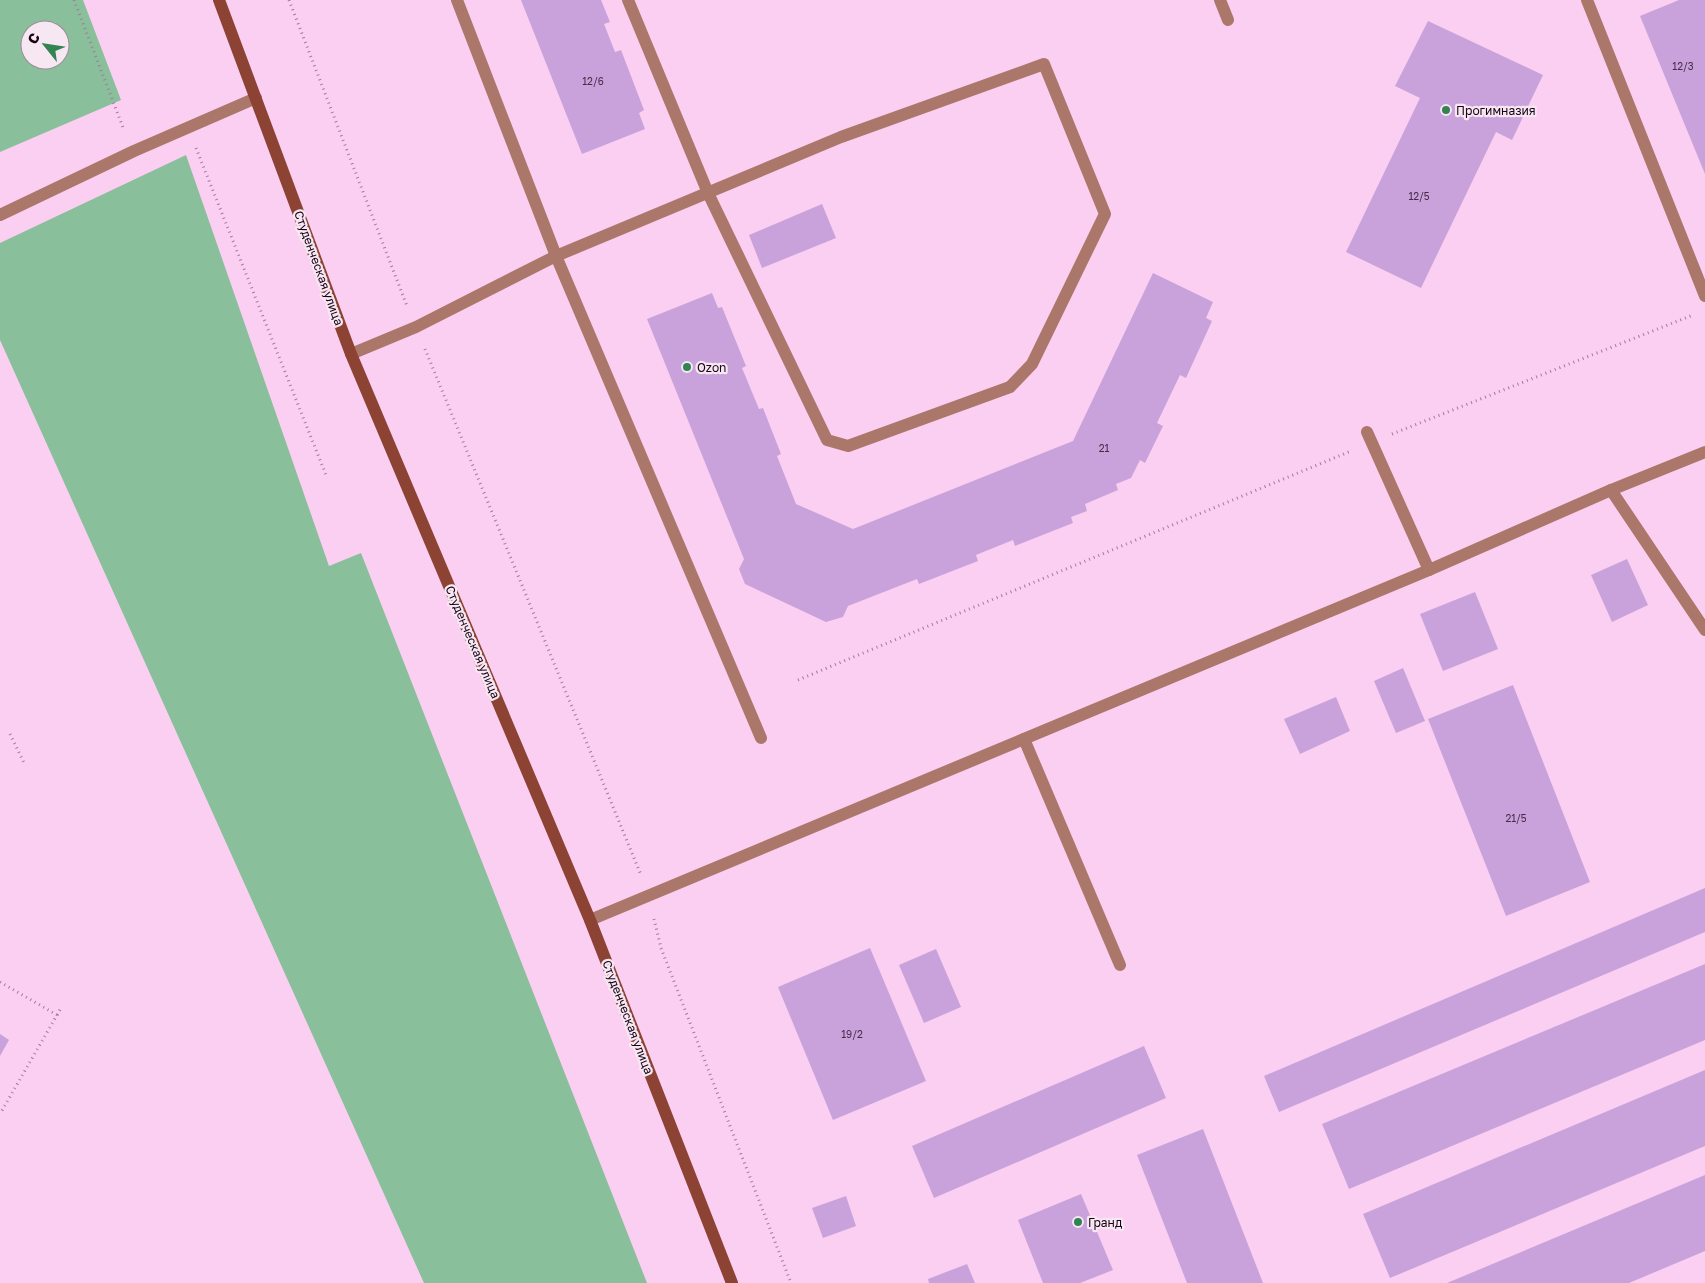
<svg xmlns="http://www.w3.org/2000/svg" width="1705" height="1283" font-family="'Golos Text',sans-serif">
<style>
.green{fill:#89bf9a;fill-rule:evenodd}
.building{fill:#c9a2dc}
.lines{fill:none;stroke-linecap:round;stroke-linejoin:round}
.path{stroke:#a07d99;stroke-width:3;stroke-dasharray:1 4;stroke-linecap:butt}
.service{stroke:#ab776a;stroke-width:12}
.secondary{stroke:#8c4333;stroke-width:12}
.poi-dot{fill:#338353;stroke:#f6e7f2;stroke-width:2}
.labels{text-anchor:middle;dominant-baseline:central;stroke-width:4.5;stroke-linejoin:round;paint-order:stroke}
.number-label{font-size:10px;fill:#452b47}
.poi-label{font-size:12px;fill:#190315;stroke:#f6e7f2;text-anchor:start}
.street-label{font-size:12px;fill:#190315;stroke:#f6e7f2}
</style>
<rect width="100%" height="100%" fill="#fbcff1"/>
<!-- green -->
<g class="green">
<path d="M0 0H83L121 100 0 152ZM30 30H60V60H30Z"/>
<polygon points="186,155 329,566 361,553 647,1283 424,1283 0,340 0,243"/>
</g>
<!-- building -->
<g class="building">
<polygon points="521,0 601,0 610,22 604,24 615,52 621,50 644,110 639,113 645,129 582,154"/>
<polygon points="1679,0 1705,0 1705,174 1640,16"/>
<polygon points="1428,21 1543,75 1512,140 1496,132 1421,288 1346,252 1420,98 1395,86"/>
<polygon points="822,204 836,238 762,268 749,235"/>
<polygon points="1153,273 1213,302 1206,318 1212,321 1186,378 1180,375 1157,423 1163,426 1145,463 1140,460 1131,478 1116,484 1118,490 1085,504 1087,511 1071,517 1073,523 1015,546 1013,540 976,555 978,561 919,584 917,579 848,606 843,617 826,622 745,584 739,569 744,559 647,319 712,293 718,308 722,307 746,366 742,368 759,409 763,408 781,454 777,456 796,504 853,529 1073,441"/>
<polygon points="1627,559 1648,605 1612,622 1591,575"/>
<polygon points="1475,592 1498,649 1443,671 1420,614"/>
<polygon points="1403,668 1425,721 1396,733 1374,681"/>
<polygon points="1513,685 1590,882 1506,916 1428,719"/>
<polygon points="1336,697 1350,731 1300,754 1284,719"/>
<polygon points="1705,888 1705,932 1279,1112 1264,1076"/>
<polygon points="870,948 926,1081 833,1120 778,987"/>
<polygon points="936,949 961,1007 924,1023 899,965"/>
<polygon points="1705,964 1705,1040 1349,1189 1322,1124"/>
<polygon points="0,1034 9,1040 0,1056"/>
<polygon points="1144,1046 1166,1098 934,1198 912,1146"/>
<polygon points="1705,1070 1705,1146 1390,1278 1363,1214"/>
<polygon points="1203,1129 1263,1283 1187,1283 1137,1155"/>
<polygon points="1705,1175 1705,1251 1629,1283 1447,1283"/>
<polygon points="1081,1194 1113,1270 1080,1283 1043,1283 1018,1220"/>
<polygon points="846,1196 856,1226 823,1238 812,1208"/>
<polygon points="967,1264 975,1283 929,1283 928,1279"/>
</g>
<g class="lines">
<!-- path -->
<g class="path">
<polyline points="74,0 124,130"/>
<polyline points="289,0 407,306"/>
<polyline points="196,148 326,475"/>
<polyline points="425,349 641,875"/>
<polyline points="1392,434 1693,315"/>
<polyline points="798,680 1351,451"/>
<polyline points="10,734 24,763"/>
<polyline points="654,919 661,948 791,1283"/>
<polyline points="0,982 57,1015 0,1114"/>
<polyline points="57,1015 61,1008"/>
</g>
<!-- service -->
<g class="service">
<polyline points="457,0 556,256 761,738"/>
<polyline points="1220,0 1228,20"/>
<polyline points="1587,0 1705,296"/>
<polyline points="0,215 134,151 256,98"/>
<polyline points="351,354 416,327 556,256 841,137 1044,64 1105,214 1032,364 1010,387 848,446 827,440 708,193 628,0"/>
<polyline points="1367,432 1429,570"/>
<polyline points="1611,490 1705,630"/>
<polyline points="1024,739 1120,965"/>
<polyline points="590,920 1429,570 1611,490 1705,452"/>
</g>
<!-- secondary -->
<polyline class="secondary" points="219,0 351,354 590,920 732,1283"/>
</g>
<!-- markers -->
<g class="poi-dot">
<circle cx="1446" cy="110" r="5"/>
<circle cx="687" cy="367" r="5"/>
<circle cx="1078" cy="1222" r="5"/>
</g>
<g class="labels">
<!-- number labels -->
<g class="number-label">
<text x="1683" y="66">12/3</text>
<text x="593" y="81">12/6</text>
<text x="1419" y="196">12/5</text>
<text x="1104" y="448">21</text>
<text x="1516" y="818">21/5</text>
<text x="852" y="1034">19/2</text>
</g>
<!-- poi labels -->
<g class="poi-label">
<text x="1456" y="110">Прогимназия</text>
<text x="697" y="367">Ozon</text>
<text x="1088" y="1222">Гранд</text>
</g>
<!-- street labels -->
<g class="street-label">
<text transform="translate(319 268) rotate(70)">Студенческая улица</text>
<text transform="translate(473 642) rotate(67)">Студенческая улица</text>
<text transform="translate(628 1017) rotate(69)">Студенческая улица</text>
</g>
</g>
<!-- north arrow -->
<g transform="translate(45 45) rotate(300)"><circle r="24" fill="#f6e7f2" stroke="#9e8c9a"/>
<path d="M0-4L9 19L0 12L-9 19Z" fill="#338353"/>
<text y="-8" font-size="14" font-weight="bold" text-anchor="middle" fill="#190315">С</text>
</g>
</svg>
